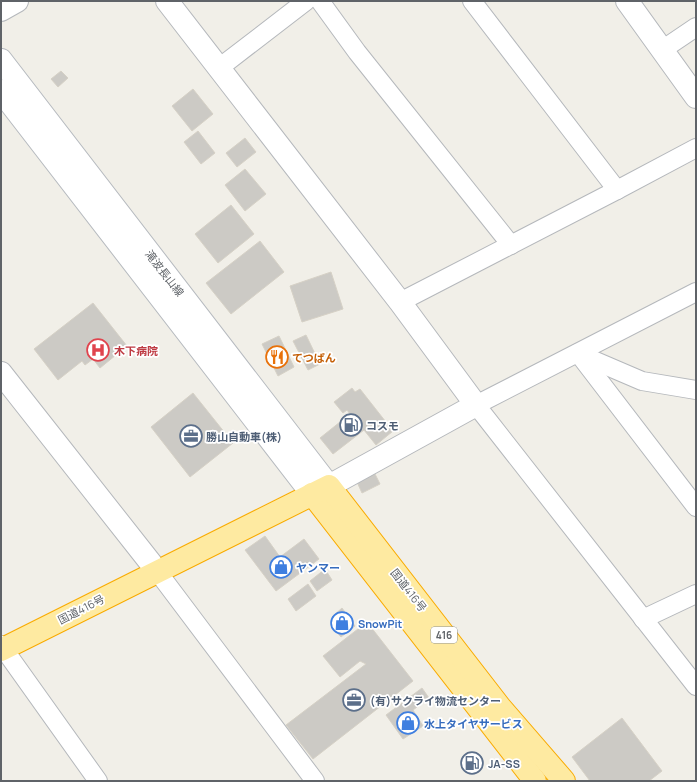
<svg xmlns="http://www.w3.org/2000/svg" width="697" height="782" font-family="Manrope,'Noto Sans JP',sans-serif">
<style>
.building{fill:#cccac5;stroke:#d6d1c6}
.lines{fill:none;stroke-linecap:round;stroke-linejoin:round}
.minor-casing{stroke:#b5b8bc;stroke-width:20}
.tertiary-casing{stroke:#b5b8bc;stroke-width:24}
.secondary-casing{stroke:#b6babf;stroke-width:24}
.trunk-casing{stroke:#f9ab00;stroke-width:24}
.minor{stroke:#fff;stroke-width:18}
.tertiary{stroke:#fff;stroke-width:22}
.secondary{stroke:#fff;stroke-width:22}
.trunk{stroke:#feeaa1;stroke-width:22}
.labels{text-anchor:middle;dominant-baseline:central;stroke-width:3.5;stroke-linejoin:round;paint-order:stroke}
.shield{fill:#fff;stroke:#8f9295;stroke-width:1}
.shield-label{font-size:10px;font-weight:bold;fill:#5f6368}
.street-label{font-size:11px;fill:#5f6368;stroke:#fff}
.health-label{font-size:11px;font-weight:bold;fill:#be3a42;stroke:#fff;text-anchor:start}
.food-label{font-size:11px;font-weight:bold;fill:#c56008;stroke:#fff;text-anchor:start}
.service-label{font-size:11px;font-weight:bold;fill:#4e5e75;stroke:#fff;text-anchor:start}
.shop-label{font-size:11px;font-weight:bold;fill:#366cbe;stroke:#fff;text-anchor:start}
</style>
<rect width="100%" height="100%" fill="#f1efe8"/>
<!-- building -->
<g class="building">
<polygon points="61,71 68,78 58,87 51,79"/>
<polygon points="193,89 213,114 192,131 172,106"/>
<polygon points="198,131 215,153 201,164 184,142"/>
<polygon points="245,138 256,152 237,167 226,153"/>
<polygon points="245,169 266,194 245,211 225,185"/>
<polygon points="231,205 254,234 218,263 195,234"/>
<polygon points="260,241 284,272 231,314 206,283"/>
<polygon points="331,272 343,309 302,322 290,286"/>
<polygon points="93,303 127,346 100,368 93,359 85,365 82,361 58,380 34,349"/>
<polygon points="306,335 320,364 308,370 293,341"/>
<polygon points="279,336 294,367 278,376 262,344"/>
<polygon points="352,388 355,392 360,389 393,431 376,445 364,430 333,454 320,438 350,414 347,410 343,413 334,402"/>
<polygon points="193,393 233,443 190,477 151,427"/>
<polygon points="375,474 380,484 362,493 357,482"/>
<polygon points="265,536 280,557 304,539 319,559 276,591 245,550"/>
<polygon points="325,569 332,580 317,591 310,581"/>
<polygon points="308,584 316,596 296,611 288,599"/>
<polygon points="342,608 355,626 341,637 333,628 337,625 332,617"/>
<polygon points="367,622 413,681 313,759 286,725 366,664 360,661 340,677 323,656"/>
<polygon points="422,688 429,698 413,710 423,726 403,739 386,715"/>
<polygon points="622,718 662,771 649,781 590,781 572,757"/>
</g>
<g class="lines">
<!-- minor casing -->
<g class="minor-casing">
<g id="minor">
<polyline points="320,1 357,52 511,245"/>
<polyline points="472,1 617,190"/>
<polyline points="662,50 696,27"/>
<polyline points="219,68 306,1"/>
<polyline points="696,292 476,405 696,686"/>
<polyline points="400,302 617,190 696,148"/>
<polyline points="578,353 696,507"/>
<polyline points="579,354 642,381 696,390"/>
<polyline points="157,571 315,781"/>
<polyline points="643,619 696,594"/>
<polyline points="1,645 98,781"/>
</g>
</g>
<!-- tertiary casing -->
<g class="tertiary-casing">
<g id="tertiary">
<polyline points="167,1 400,302 476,405 329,486"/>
<polyline points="627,1 696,97"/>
<polyline points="1,10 17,1"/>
<polyline points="1,373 157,571"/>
</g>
</g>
<!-- secondary casing -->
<g class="secondary-casing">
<g id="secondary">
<polyline points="1,60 329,486"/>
<polyline points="1,91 312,494"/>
</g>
</g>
<!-- trunk casing -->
<g class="trunk-casing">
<g id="trunk">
<polyline points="312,494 535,781"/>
<polyline points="1,650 329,486 500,707 564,781"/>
</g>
</g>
<!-- minor -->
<use href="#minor" class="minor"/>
<!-- tertiary -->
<use href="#tertiary" class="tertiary"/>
<!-- secondary -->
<use href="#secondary" class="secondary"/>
<!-- trunk -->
<use href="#trunk" class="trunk"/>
</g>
<!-- icons -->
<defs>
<g id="hospital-ring" transform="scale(1.15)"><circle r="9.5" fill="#fff" stroke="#e0444e" stroke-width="1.5"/><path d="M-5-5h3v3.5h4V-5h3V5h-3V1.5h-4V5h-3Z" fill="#e0444e"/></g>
<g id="restaurant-ring" transform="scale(1.15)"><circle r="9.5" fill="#fff" stroke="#e8710a" stroke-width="1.5"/><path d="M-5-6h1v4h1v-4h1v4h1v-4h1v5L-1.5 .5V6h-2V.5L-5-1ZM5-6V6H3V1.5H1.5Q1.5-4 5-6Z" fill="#e8710a"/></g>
<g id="fuel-ring" transform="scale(1.15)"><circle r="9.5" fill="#fff" stroke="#5c6f8a" stroke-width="1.5"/><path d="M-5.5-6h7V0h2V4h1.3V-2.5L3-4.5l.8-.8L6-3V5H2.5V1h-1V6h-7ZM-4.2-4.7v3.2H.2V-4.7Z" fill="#5c6f8a"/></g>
<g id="office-ring" transform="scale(1.15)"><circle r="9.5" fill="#fff" stroke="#5c6f8a" stroke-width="1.5"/><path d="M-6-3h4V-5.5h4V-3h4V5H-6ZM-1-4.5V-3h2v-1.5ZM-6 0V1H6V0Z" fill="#5c6f8a"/></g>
<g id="shop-ring" transform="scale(1.15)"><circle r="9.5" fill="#fff" stroke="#3f7fe0" stroke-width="1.5"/><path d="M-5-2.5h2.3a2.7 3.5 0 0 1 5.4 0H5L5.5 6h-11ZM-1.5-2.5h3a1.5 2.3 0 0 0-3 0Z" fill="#3f7fe0"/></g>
</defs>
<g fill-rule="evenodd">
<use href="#hospital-ring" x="98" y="350"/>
<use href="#restaurant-ring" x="277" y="357"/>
<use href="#fuel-ring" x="351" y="425"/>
<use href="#office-ring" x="191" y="436"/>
<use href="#shop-ring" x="281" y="567"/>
<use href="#shop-ring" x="342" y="623"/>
<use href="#office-ring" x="354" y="700"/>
<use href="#shop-ring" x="408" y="723"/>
<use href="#fuel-ring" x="472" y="763"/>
</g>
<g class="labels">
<!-- shield labels -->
<rect class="shield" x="431" y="627" width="26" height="16" rx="3"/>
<g class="shield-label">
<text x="444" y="635">416</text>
</g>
<!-- street labels -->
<g class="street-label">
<text transform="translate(165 273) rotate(52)">滝波長山線</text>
<text transform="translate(409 590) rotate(52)">国道416号</text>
<text transform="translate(81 609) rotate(-27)">国道416号</text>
</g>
<!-- health labels -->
<g class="health-label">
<text x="114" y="350">木下病院</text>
</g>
<!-- food labels -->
<g class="food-label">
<text x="292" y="357">てつぱん</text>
</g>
<!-- service labels -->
<g class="service-label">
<text x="366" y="425">コスモ</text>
<text x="206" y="436">勝山自動車(株)</text>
<text x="370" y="700">(有)サクライ物流センター</text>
<text x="488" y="763">JA-SS</text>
</g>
<!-- shop labels -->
<g class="shop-label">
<text x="296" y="567">ヤンマー</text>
<text x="358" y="623">SnowPit</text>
<text x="424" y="723">水上タイヤサービス</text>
</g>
</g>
<!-- border -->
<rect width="697" height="782" fill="none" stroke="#5f6368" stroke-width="4"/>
</svg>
